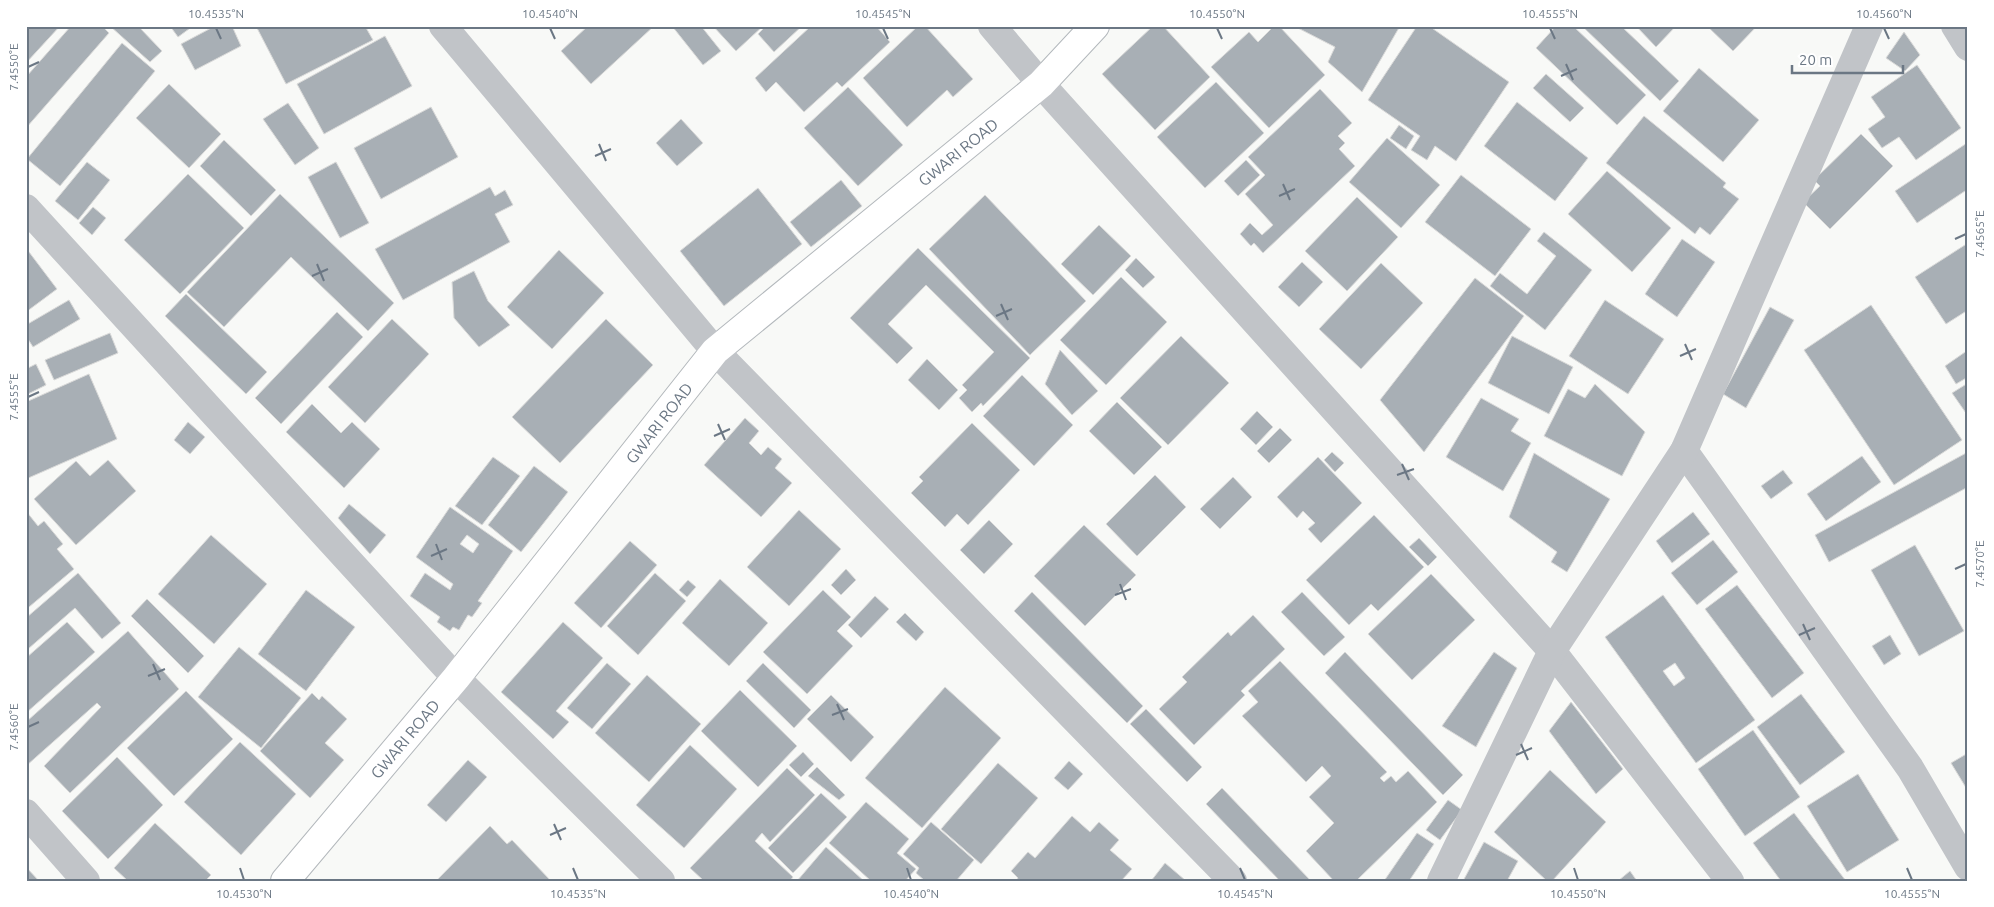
<svg xmlns="http://www.w3.org/2000/svg" width="1994" height="907" font-family="Ubuntu,sans-serif">
<style>
.building{fill:#a8afb5;stroke:#dadad9;fill-rule:evenodd}
.lines{fill:none;stroke-linecap:round;stroke-linejoin:round}
.secondary-casing{stroke:#b3b8bc;stroke-width:30}
.street{stroke:#c1c4c8;stroke-width:28}
.secondary{stroke:#fff;stroke-width:28}
.ticks{fill:none;stroke:#6b7784;stroke-width:2}
.labels{text-anchor:middle;dominant-baseline:central;stroke-width:5;stroke-linejoin:round;paint-order:stroke}
.street-label{font-size:16px;fill:#6b7784;stroke:#fff}
.neatline{fill:none;stroke:#6b7784;stroke-width:2}
.ticks-label{font-size:12px;text-anchor:middle;fill:#6b7784}
</style>
<rect width="100%" height="100%" fill="#f8f9f7"/>
<!-- building -->
<g class="building">
<polygon points="26,26 60,26 26,63"/>
<polygon points="71,26 102,26 109,33 26,128 26,77"/>
<polygon points="110,26 138,26 162,51 150,62"/>
<polygon points="170,26 193,26 178,37"/>
<polygon points="215,26 232,26 241,46 195,70 181,44"/>
<polygon points="260,26 365,26 373,40 286,84 257,28"/>
<polygon points="588,26 654,26 591,84 561,51"/>
<polygon points="672,26 701,26 721,51 703,65"/>
<polygon points="713,26 763,26 736,51"/>
<polygon points="766,26 802,26 774,52 758,34"/>
<polygon points="811,26 876,26 890,42 842,87 837,82 804,112 776,82 766,92 755,78"/>
<polygon points="918,26 925,26 973,79 953,97 947,90 907,127 863,78"/>
<polygon points="1153,26 1163,26 1210,77 1155,130 1102,74"/>
<polygon points="1274,26 1279,26 1325,75 1269,128 1211,67 1249,32 1258,42"/>
<polygon points="1294,26 1400,26 1362,92 1328,62 1335,47"/>
<polygon points="1417,26 1429,26 1509,82 1456,161 1435,146 1427,160 1411,150 1420,136 1368,100"/>
<polygon points="1556,26 1573,26 1646,95 1617,125 1536,48"/>
<polygon points="1582,26 1621,26 1679,81 1660,101"/>
<polygon points="1636,26 1676,26 1656,47"/>
<polygon points="1707,26 1757,26 1733,51"/>
<polygon points="1904,32 1920,55 1905,71 1886,58"/>
<polygon points="385,36 412,86 324,134 297,84"/>
<polygon points="122,43 155,71 60,186 27,159"/>
<polygon points="1917,65 1961,128 1916,160 1899,137 1882,148 1868,129 1885,117 1871,97"/>
<polygon points="1699,68 1759,120 1723,162 1663,111"/>
<polygon points="1546,74 1584,108 1570,122 1533,88"/>
<polygon points="1216,82 1264,133 1205,188 1157,137"/>
<polygon points="169,84 221,134 189,168 136,118"/>
<polygon points="848,87 903,145 858,186 804,128"/>
<polygon points="1320,89 1352,123 1338,136 1345,143 1339,149 1355,166 1263,253 1254,243 1251,246 1240,234 1250,223 1262,235 1273,225 1245,194 1265,175 1248,157"/>
<polygon points="1517,102 1588,158 1555,201 1484,146"/>
<polygon points="288,103 319,148 295,165 263,119"/>
<polygon points="431,107 458,157 381,199 354,148"/>
<polygon points="1644,116 1726,183 1723,187 1739,199 1710,235 1700,227 1695,234 1606,163"/>
<polygon points="681,119 703,143 677,166 656,143"/>
<polygon points="1399,125 1414,136 1406,149 1390,138"/>
<polygon points="1861,134 1893,166 1830,229 1803,202 1820,186 1814,180"/>
<polygon points="1387,138 1440,185 1401,228 1349,182"/>
<polygon points="224,140 276,190 251,216 200,166"/>
<polygon points="1967,143 1968,189 1917,223 1895,191"/>
<polygon points="1246,160 1260,175 1238,196 1224,181"/>
<polygon points="87,162 110,180 78,220 55,201"/>
<polygon points="336,162 369,223 340,238 308,177"/>
<polygon points="1607,171 1671,228 1632,272 1568,214"/>
<polygon points="188,174 244,228 180,294 124,240"/>
<polygon points="1461,175 1531,229 1495,276 1425,222"/>
<polygon points="841,180 862,206 811,247 790,222"/>
<polygon points="490,187 495,196 505,190 513,205 495,214 510,242 403,300 375,249"/>
<polygon points="758,188 802,244 724,306 680,251"/>
<polygon points="280,194 394,303 368,331 291,257 224,327 187,292"/>
<polygon points="985,195 1086,301 1030,355 929,249"/>
<polygon points="1357,197 1398,237 1347,291 1305,251"/>
<polygon points="93,207 106,218 92,235 79,223"/>
<polygon points="1099,225 1131,256 1093,295 1061,264"/>
<polygon points="1544,232 1592,270 1545,330 1490,286 1500,273 1527,294 1556,256 1537,241"/>
<polygon points="1682,239 1715,262 1677,317 1645,294"/>
<polygon points="1968,243 1968,310 1946,324 1915,277"/>
<polygon points="26,248 57,289 26,312"/>
<polygon points="918,248 1030,358 983,406 981,403 972,412 959,398 967,390 962,385 994,352 926,285 888,324 913,348 897,364 850,318"/>
<polygon points="559,250 604,293 552,349 507,307"/>
<polygon points="1136,258 1155,277 1143,288 1125,270"/>
<polygon points="1302,262 1323,282 1299,307 1278,287"/>
<polygon points="1381,263 1423,303 1361,369 1319,329"/>
<polygon points="474,271 488,301 510,325 479,347 454,318 452,282"/>
<polygon points="1121,277 1167,322 1106,385 1060,340"/>
<polygon points="1475,278 1524,316 1424,452 1380,400"/>
<polygon points="186,294 267,372 246,394 165,316"/>
<polygon points="69,300 80,319 33,347 26,336 26,325"/>
<polygon points="1605,300 1664,339 1628,394 1569,356"/>
<polygon points="1871,305 1962,440 1894,485 1804,350"/>
<polygon points="1770,307 1794,320 1746,408 1723,394"/>
<polygon points="337,312 363,337 281,424 255,398"/>
<polygon points="392,319 429,354 365,423 328,387"/>
<polygon points="606,319 653,365 560,463 512,417"/>
<polygon points="110,333 118,353 54,380 45,360"/>
<polygon points="1181,336 1229,383 1168,445 1120,398"/>
<polygon points="1512,336 1573,367 1549,414 1488,383"/>
<polygon points="1060,350 1098,391 1072,415 1045,384"/>
<polygon points="1968,350 1968,377 1956,384 1945,366"/>
<polygon points="927,359 958,390 939,410 908,380"/>
<polygon points="36,364 46,385 26,395 26,369"/>
<polygon points="89,374 117,439 26,479 26,402"/>
<polygon points="1022,375 1073,425 1034,466 983,416"/>
<polygon points="1968,383 1968,416 1952,393"/>
<polygon points="1595,384 1645,432 1622,476 1544,436 1568,389 1585,398"/>
<polygon points="1481,398 1519,419 1511,431 1531,443 1503,491 1446,457"/>
<polygon points="1117,402 1162,447 1134,475 1089,431"/>
<polygon points="312,404 341,433 352,422 380,449 344,488 286,432"/>
<polygon points="1257,411 1273,427 1256,445 1240,429"/>
<polygon points="745,418 759,431 749,443 761,455 768,447 782,459 775,468 792,483 761,517 704,465"/>
<polygon points="188,422 205,437 190,454 174,440"/>
<polygon points="972,423 1020,470 968,525 957,514 945,527 911,493 923,481 919,477"/>
<polygon points="1280,428 1292,440 1269,463 1257,451"/>
<polygon points="1332,452 1344,463 1335,472 1324,460"/>
<polygon points="1968,452 1968,487 1829,562 1815,535"/>
<polygon points="1534,453 1610,499 1567,572 1551,562 1557,552 1509,517"/>
<polygon points="1862,456 1881,482 1826,521 1807,494"/>
<polygon points="493,457 520,476 482,525 455,506"/>
<polygon points="1318,457 1362,503 1321,543 1308,529 1315,523 1303,511 1297,518 1277,497"/>
<polygon points="108,460 136,491 76,545 34,499 76,461 90,476"/>
<polygon points="534,466 568,492 521,552 488,525"/>
<polygon points="1783,470 1793,483 1771,499 1761,486"/>
<polygon points="1155,475 1186,507 1137,556 1106,524"/>
<polygon points="1233,477 1252,497 1220,529 1200,509"/>
<polygon points="349,504 386,535 370,554 338,518"/>
<path d="M450 507 513 551 478 601 482 603 472 617 468 615 459 630 453 627 450 631 437 622 440 617 410 596 425 573 450 590 453 584 416 557ZM467 535 479 544 473 553 460 544Z"/>
<polygon points="799,510 841,549 789,606 747,567"/>
<polygon points="26,511 38,526 44,521 63,544 57,549 74,569 29,607 26,603"/>
<polygon points="1693,512 1710,534 1672,563 1656,541"/>
<polygon points="1374,515 1424,567 1378,611 1371,604 1349,625 1306,580"/>
<polygon points="989,520 1013,544 984,574 960,550"/>
<polygon points="1084,525 1136,575 1085,626 1034,576"/>
<polygon points="211,535 267,584 214,644 158,594"/>
<polygon points="1419,538 1437,557 1428,566 1409,547"/>
<polygon points="1713,540 1738,572 1697,605 1671,573"/>
<polygon points="630,541 657,565 601,628 574,603"/>
<polygon points="1915,545 1964,631 1919,656 1871,570"/>
<polygon points="846,569 856,580 841,595 831,585"/>
<polygon points="78,573 121,623 102,639 75,608 28,649 26,647 26,618"/>
<polygon points="655,573 686,601 638,655 607,626"/>
<polygon points="1431,574 1475,620 1412,680 1368,634"/>
<polygon points="720,579 768,623 729,666 682,623"/>
<polygon points="688,580 696,587 687,597 679,590"/>
<polygon points="1737,585 1804,673 1772,698 1705,609"/>
<polygon points="306,590 355,627 306,691 258,654"/>
<polygon points="823,590 851,617 837,631 853,646 807,694 763,652"/>
<polygon points="1032,592 1143,706 1127,723 1014,611"/>
<polygon points="1302,592 1345,637 1324,656 1281,612"/>
<path d="M1663 595 1755 720 1696 763 1605 637ZM1675 663 1685 678 1674 686 1663 671Z"/>
<polygon points="875,596 889,609 861,638 848,625"/>
<polygon points="147,599 204,656 188,673 131,616"/>
<polygon points="905,613 924,632 916,641 896,622"/>
<polygon points="1253,615 1285,649 1241,691 1245,695 1194,745 1159,709 1187,682 1182,677 1228,632 1231,636"/>
<polygon points="67,622 95,652 26,713 26,658"/>
<polygon points="563,622 603,658 556,711 569,722 553,739 501,692"/>
<polygon points="128,631 179,689 70,793 44,766 101,707 97,703 26,766 26,722"/>
<polygon points="1890,635 1901,654 1884,665 1872,646"/>
<polygon points="239,647 301,698 261,748 198,697"/>
<polygon points="1345,652 1463,775 1443,795 1325,673"/>
<polygon points="1494,652 1517,668 1476,747 1442,726"/>
<polygon points="1280,661 1387,772 1380,778 1384,782 1391,776 1396,782 1408,771 1437,802 1356,881 1334,881 1306,851 1334,823 1309,797 1331,776 1322,766 1306,782 1242,716 1258,702 1248,691"/>
<polygon points="607,663 631,684 592,729 567,708"/>
<polygon points="763,663 811,710 794,728 746,681"/>
<polygon points="647,675 701,724 649,782 595,733"/>
<polygon points="945,687 1001,738 922,828 865,778"/>
<polygon points="740,690 797,746 758,787 701,731"/>
<polygon points="186,691 233,739 174,796 127,748"/>
<polygon points="312,693 319,700 322,696 347,719 325,743 344,760 310,798 260,751"/>
<polygon points="1801,694 1845,752 1800,785 1757,727"/>
<polygon points="831,695 874,737 851,762 807,719"/>
<polygon points="1571,702 1623,769 1596,794 1549,731"/>
<polygon points="1146,709 1202,767 1187,782 1130,724"/>
<polygon points="1753,730 1800,797 1745,836 1698,769"/>
<polygon points="240,742 296,794 241,855 184,802"/>
<polygon points="690,745 737,789 684,848 636,805"/>
<polygon points="803,752 814,764 801,777 789,765"/>
<polygon points="1968,753 1968,791 1951,763"/>
<polygon points="117,757 163,805 108,859 62,811"/>
<polygon points="468,760 487,777 446,822 427,805"/>
<polygon points="1069,761 1083,774 1068,790 1054,778"/>
<polygon points="998,763 1038,798 981,864 941,829"/>
<polygon points="817,767 845,795 839,800 808,776"/>
<polygon points="787,768 815,795 770,842 762,833 755,841 793,877 790,881 704,881 690,868"/>
<polygon points="1550,770 1606,822 1552,881 1547,881 1494,832"/>
<polygon points="1858,774 1899,840 1847,872 1807,806"/>
<polygon points="1222,788 1311,881 1280,881 1206,804"/>
<polygon points="821,793 847,817 793,873 768,848"/>
<polygon points="1448,800 1462,810 1440,840 1426,830"/>
<polygon points="866,802 909,839 897,853 916,869 905,881 871,881 829,843"/>
<polygon points="1794,813 1846,881 1781,881 1753,843"/>
<polygon points="1072,816 1090,832 1099,822 1119,840 1110,850 1132,869 1121,881 1016,881 1018,878 1011,871 1028,852 1035,858"/>
<polygon points="931,822 974,860 956,881 925,881 916,873 919,868 903,854"/>
<polygon points="155,823 211,875 205,881 128,881 114,868"/>
<polygon points="490,826 507,844 512,840 551,881 436,881"/>
<polygon points="1417,833 1434,844 1409,881 1384,881"/>
<polygon points="1484,842 1518,861 1507,881 1463,881"/>
<polygon points="826,847 864,881 797,881"/>
<polygon points="1165,863 1185,880 1185,881 1151,881"/>
<polygon points="26,867 39,881 26,881"/>
<polygon points="1630,871 1637,881 1618,881"/>
</g>
<g class="lines">
<!-- secondary casing -->
<g class="secondary-casing">
<polyline id="secondary" points="285,881 456,678 715,351 1041,84 1095,26"/>
</g>
<!-- street -->
<g class="street">
<polyline points="443,26 715,351 1233,881"/>
<polyline points="992,26 1041,84 1552,651 1730,881"/>
<polyline points="1955,26 1968,47"/>
<polyline points="26,208 456,678 661,881"/>
<polyline points="1684,451 1910,768 1968,867"/>
<polyline points="26,813 86,881"/>
<polyline points="1441,881 1552,651 1684,451 1869,26"/>
</g>
<!-- secondary -->
<use href="#secondary" class="secondary"/>
</g>
<!-- ticks -->
<path class="ticks" d="M216 28 221 39M550 28 555 39M883 28 888 39M1217 28 1222 39M1550 28 1555 39M1884 28 1889 39M1566 64 1573 80M28 67 39 62M1561 76 1577 69M599 144 606 161M595 156 611 149M1283 184 1290 200M1279 196 1295 189M1955 239 1966 234M317 264 324 281M312 276 328 269M1001 304 1008 320M996 316 1012 309M1685 344 1692 360M1680 356 1696 349M28 397 39 392M718 424 725 440M714 436 730 429M1402 464 1409 480M1397 475 1414 469M436 544 442 560M431 556 447 549M1955 569 1966 564M1120 584 1126 600M1115 595 1131 589M1803 624 1810 640M1799 635 1815 628M153 664 160 680M148 676 165 669M837 704 844 720M832 715 848 709M28 727 39 722M1521 744 1528 760M1516 755 1532 748M554 824 561 840M550 835 566 828M240 868 244 880M573 868 578 880M907 868 911 880M1240 868 1245 880M1574 868 1578 880M1907 868 1912 880"/>
<g class="labels">
<!-- street labels -->
<g class="street-label">
<text transform="translate(958 152) rotate(-39)">GWARI ROAD</text>
<text transform="translate(659 423) rotate(-52)">GWARI ROAD</text>
<text transform="translate(405 739) rotate(-50)">GWARI ROAD</text>
</g>
</g>
<!-- border -->
<rect width="1994" height="907" fill="none" stroke="#ffffff" stroke-width="55"/>
<!-- scale -->
<path d="M1792 65v8h111v-8" fill="none" stroke="#6b7784" stroke-width="2.5"/>
<text x="1799" y="65" font-size="15" fill="#6b7784" stroke="#ffffff" stroke-width="4" paint-order="stroke">20 m</text>
<rect x="28" y="28" width="1938" height="852" class="neatline"/>
<g class="ticks-label">
<text x="216" y="18">10.4535°N</text>
<text x="550" y="18">10.4540°N</text>
<text x="883" y="18">10.4545°N</text>
<text x="1217" y="18">10.4550°N</text>
<text x="1550" y="18">10.4555°N</text>
<text x="1884" y="18">10.4560°N</text>
<text transform="translate(14 67) rotate(-90)" y="4">7.4550°E</text>
<text transform="translate(1980 234) rotate(-90)" y="4">7.4565°E</text>
<text transform="translate(14 397) rotate(-90)" y="4">7.4555°E</text>
<text transform="translate(1980 564) rotate(-90)" y="4">7.4570°E</text>
<text transform="translate(14 727) rotate(-90)" y="4">7.4560°E</text>
<text x="244" y="898">10.4530°N</text>
<text x="578" y="898">10.4535°N</text>
<text x="911" y="898">10.4540°N</text>
<text x="1245" y="898">10.4545°N</text>
<text x="1578" y="898">10.4550°N</text>
<text x="1912" y="898">10.4555°N</text>
</g>
</svg>
